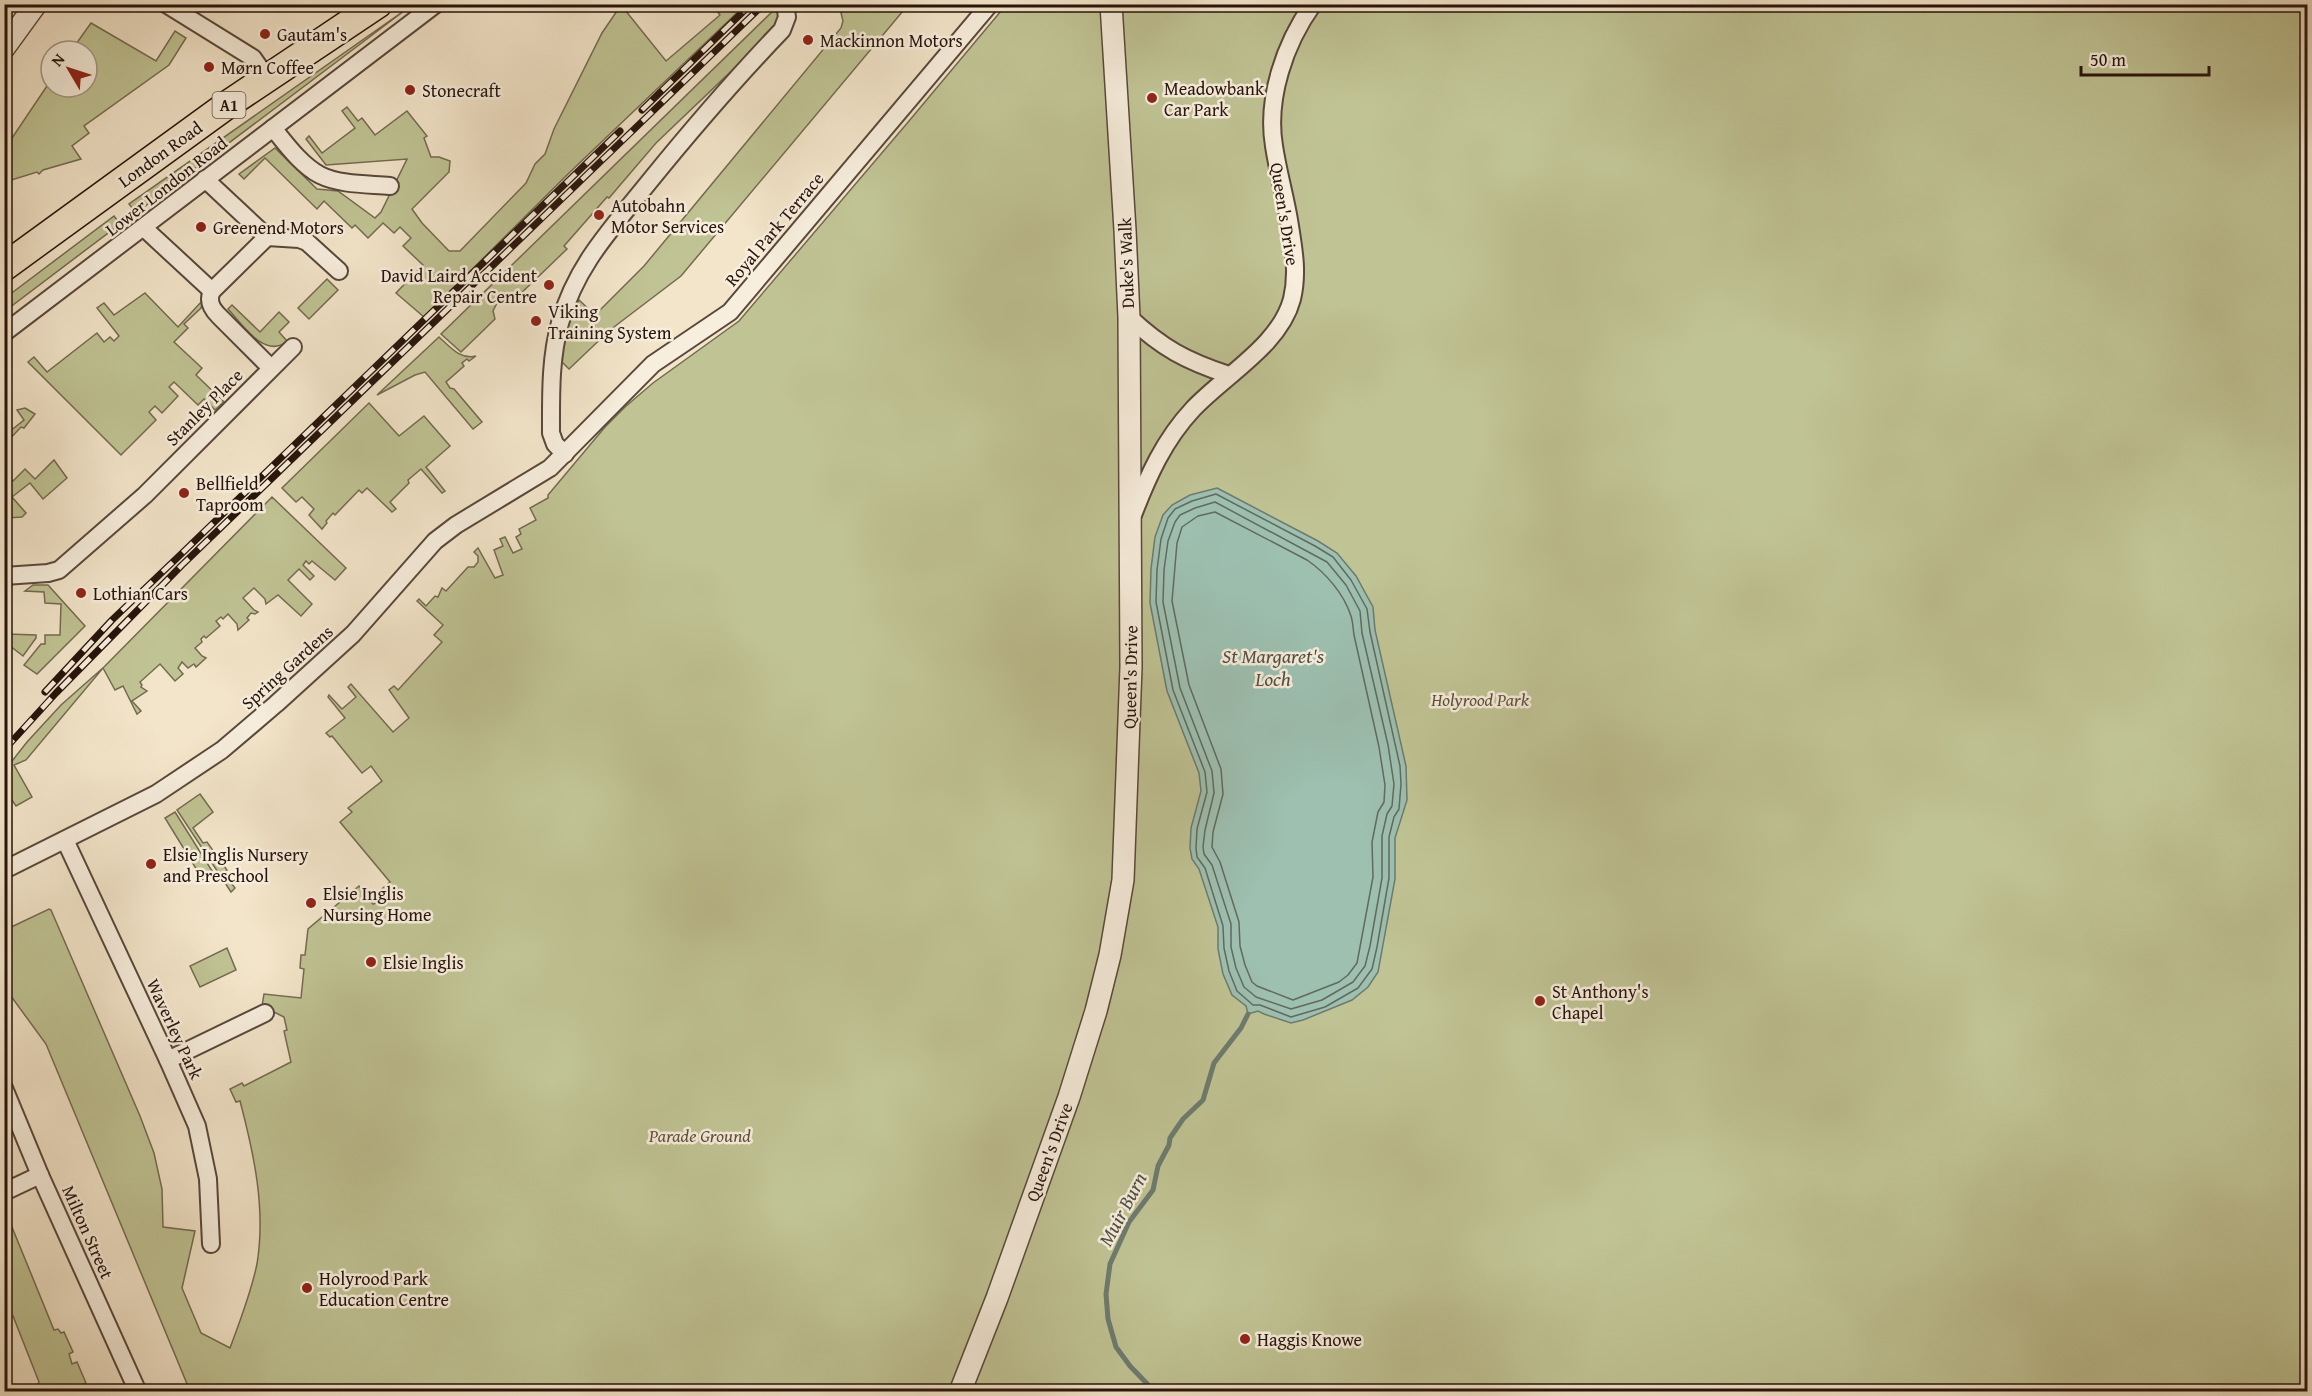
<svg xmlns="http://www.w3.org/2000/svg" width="2312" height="1396" font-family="'Gentium Book Plus',serif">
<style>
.green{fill:#c0c394;stroke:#736b50;stroke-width:1.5}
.water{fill:#9dc0b1;stroke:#6d7b6f;stroke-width:1.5}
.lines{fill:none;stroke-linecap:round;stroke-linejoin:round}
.shore{stroke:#626a5e;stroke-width:1.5}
.stream{stroke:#6d7b6f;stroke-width:5}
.minor-casing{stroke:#59483b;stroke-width:20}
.tertiary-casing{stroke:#59483b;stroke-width:24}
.primary-casing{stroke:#26130b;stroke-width:30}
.minor{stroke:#f7eedd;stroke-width:16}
.tertiary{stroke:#f7eedd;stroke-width:21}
.primary{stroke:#f3e5ca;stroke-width:27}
.rail-casing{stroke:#26130b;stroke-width:7}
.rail{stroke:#f7eedd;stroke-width:4.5;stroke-dasharray:14;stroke-linecap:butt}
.poi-dot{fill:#8f2418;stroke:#f7eedd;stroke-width:2}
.labels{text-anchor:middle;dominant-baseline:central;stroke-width:5;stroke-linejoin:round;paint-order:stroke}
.shield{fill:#f7eedd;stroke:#65554a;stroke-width:1.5}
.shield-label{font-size:16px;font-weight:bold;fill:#26130b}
.poi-label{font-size:18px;fill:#26130b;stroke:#f7eedd;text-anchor:start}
.street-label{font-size:18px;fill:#26130b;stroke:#f7eedd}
.park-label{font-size:18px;font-style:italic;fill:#5c513b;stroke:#f7eedd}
.water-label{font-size:20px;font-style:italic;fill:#505045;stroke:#f7eedd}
</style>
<rect width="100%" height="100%" fill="#f3e5ca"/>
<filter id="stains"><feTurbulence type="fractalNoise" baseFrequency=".00333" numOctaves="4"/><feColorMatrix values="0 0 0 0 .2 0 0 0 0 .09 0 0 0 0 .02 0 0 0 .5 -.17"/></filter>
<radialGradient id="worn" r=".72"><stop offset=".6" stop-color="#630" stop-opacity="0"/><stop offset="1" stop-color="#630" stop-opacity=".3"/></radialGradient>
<!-- green -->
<g class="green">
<polygon points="621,5 666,61 720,15 712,5 745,5 569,173 424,317 396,293 423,265 403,246 411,238 400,227 394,233 383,223 368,238 355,225 352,228 324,201 317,209 265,158 244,179 239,174 275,148 317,189 338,191 375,218 381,212 407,159 326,165 306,139 309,136 322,153 355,128 342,111 347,107 358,121 362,118 375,135 407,111 427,136 424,138 431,157 439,157 450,161 449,172 412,209 422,223 449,251 460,251 526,183 535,164 545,154 554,129 602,33"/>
<path d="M848 5H908L681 276 610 330 569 369 562 362C563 341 569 319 579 300L595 315 644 266 841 28 843 21 841 13Z"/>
<path d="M1006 5H2307V1391H190L46 1044 5 988 4 941 8 939 5 930 49 909 51 910 140 1116 154 1153 162 1189 163 1227 195 1231 182 1288 201 1333 230 1348C240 1321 251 1293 257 1264 266 1209 254 1154 240 1101L236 1102 230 1089 242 1083 244 1086 291 1062 284 1031 287 1030 284 1017 262 1006 264 994 301 998 304 969 300 968 301 955H305L308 929 359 886 373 904 379 902 385 895 382 889 390 882 340 822 352 812 348 808 382 781 371 766 362 773 332 736 330 737 326 733 345 718 328 697 329 695 342 709 356 697 348 687 351 684 393 732 409 718 389 690 394 686 398 690 442 642 434 635 443 625 417 601 419 599 426 606 435 596 438 597 442 588 446 591 468 567H474L478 562V556L474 552 478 548 495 578 503 575 494 550 503 546 500 539 505 537 513 553 522 549 516 537 521 534 519 529 536 520 530 508 548 498V495L605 427 625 407 653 383 739 321 909 121Z"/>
<polygon points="777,7 781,18 766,38 656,143 609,198 607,197 564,246 567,249 513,301 505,299 498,301 493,311 495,319 461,352 441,334"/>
<polygon points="408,8 136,213 129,204"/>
<polygon points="91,23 156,61 175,31 186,38 169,65 84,126 89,133 72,146 81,159 43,170 39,174 37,172 5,182 12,138 51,80 51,87 87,87 87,51 71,51"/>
<polygon points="114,216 120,224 5,311 5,298"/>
<polygon points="327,279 338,290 309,319 298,308"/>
<polygon points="145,293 178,327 203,300 201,308 184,324 188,328 174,342 202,368 196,375 224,402 215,410 204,399 198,405 174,382 169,387 178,396 162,413 155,406 149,412 156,420 121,455 28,362 34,357 47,372 97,333 104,342 110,337 114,341 119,336 97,308 104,303 114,315"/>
<path d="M232 305 260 332 279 312 289 322 279 332 287 341C265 360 242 324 228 309Z"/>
<path d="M439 337C450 347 460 360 476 356L469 361 467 359 462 363 464 366 446 382 450 388 454 389 482 422 473 429 425 372 415 375 377 395Z"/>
<polygon points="369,403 399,436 424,416 450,446 426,467 445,491 442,493 421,469 408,480 409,483 390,502 396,509 392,512 367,488 362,493 359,490 335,515 333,513 326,521 327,523 322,529 309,515 314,509 302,497 296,502 282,488"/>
<polygon points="25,408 35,414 24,428 21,427 5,444 5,435 24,420 17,410"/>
<polygon points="54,460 67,478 43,499 30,483 12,497 26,513 22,517 7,518 9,511 5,505 5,473 13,481 25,469 35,479"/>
<polygon points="272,497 346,568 335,580 312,561 309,564 306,561 303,565 314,576 310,580 299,569 288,580 312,604 301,616 278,595 266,604 265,599 254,588 243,598 254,610 258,612 255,614 251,613 247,618 249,620 238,630 237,624 228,614 223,619 221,617 216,621 220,626 206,638 204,636 201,639 202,642 195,648 202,656 206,658 196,667 194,664 188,668 182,662 178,668 183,674 175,681 160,664 140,682 142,685 141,687 147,691 132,701 141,711 137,714 123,686 115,690 103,668 26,760 14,765 32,797 16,806 5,790 5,770 27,742 61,705 104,667"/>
<polygon points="33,585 48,585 85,626 37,674 24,665 41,644 45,644 45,635 60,635 61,604 45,603 44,592 25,591"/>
<polygon points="7,634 36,635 36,638 23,656 5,642"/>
<polygon points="200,794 213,812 193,828 203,843 207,842 227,870 223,873 235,888 231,892 177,810"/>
<polygon points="175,812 214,874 203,880 165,818"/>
<polygon points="227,948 236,970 200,987 190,966"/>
<polygon points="5,1210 54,1330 58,1329 61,1333 64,1332 73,1352 69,1354 72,1364 77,1362 86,1383 81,1385 84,1391 34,1391 39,1382 13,1316 5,1319 5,1302 6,1301 4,1296"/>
</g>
<!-- water -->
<polygon class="water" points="1217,488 1318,541 1337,553 1356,576 1373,607 1375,630 1406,766 1407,800 1395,838 1395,879 1378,972 1368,987 1352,1000 1303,1020 1291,1023 1264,1014 1258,1011 1248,1014 1246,1006 1232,995 1223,974 1218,949 1218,927 1199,869 1192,859 1190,848 1191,828 1201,791 1199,773 1167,691 1150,603 1151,569 1155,537 1163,515 1172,505 1190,495"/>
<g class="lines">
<!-- shore -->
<g class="shore">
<polygon points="1216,494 1315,546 1333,557 1351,580 1367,609 1370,632 1400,766 1401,784 1399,809 1394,817 1389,837 1389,878 1377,947 1372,969 1358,988 1325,1007 1291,1017 1260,1005 1253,1005 1237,991 1229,971 1224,948 1223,926 1205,868 1197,857 1196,848 1197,829 1207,792 1205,772 1173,690 1156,602 1157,570 1161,539 1168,518 1175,509 1192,501"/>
<polygon points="1215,502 1327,562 1346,585 1360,611 1362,633 1388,745 1394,784 1392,806 1387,814 1382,836 1382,878 1370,946 1365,966 1353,982 1322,1000 1291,1009 1256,997 1244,987 1236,968 1231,947 1231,924 1212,865 1204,854 1203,847 1205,830 1214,793 1212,771 1180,688 1163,602 1164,570 1168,541 1175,522 1180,515 1195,508"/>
<path d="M1215 512 1307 560C1326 573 1344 594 1351 616 1353 622 1353 629 1354 635L1379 747 1385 785 1384 802 1378 812 1372 842 1373 877 1357 963 1348 975 1339 982 1293 1000 1257 986 1252 982 1245 965 1240 946 1239 922 1220 862 1212 847 1213 832 1223 794 1221 769 1189 685 1172 601 1177 543 1182 527 1198 516Z"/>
</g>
<!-- stream -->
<polyline class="stream" points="1155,1392 1130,1366 1116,1347 1108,1319 1106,1294 1110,1264 1129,1222 1153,1190 1158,1166 1169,1145 1170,1138 1183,1119 1203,1100 1214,1063 1241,1028 1248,1014"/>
<!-- minor casing -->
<g class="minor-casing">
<g id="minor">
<polyline points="166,4 253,58 267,78"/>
<path d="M273 128C286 144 301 165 320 175 340 185 368 184 390 186"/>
<polyline points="205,179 267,237 299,239 307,242 339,271"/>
<polyline points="144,228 212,291"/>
<path d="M267 237 212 291C207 301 212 309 219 316L271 368"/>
<path d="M1129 317C1162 348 1186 361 1229 375"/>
<polyline points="4,333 436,4"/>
<path d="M565 454 555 444 551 433C551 396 550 359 560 323 576 265 612 228 649 182 692 129 735 79 782 30L787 17 785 4"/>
<path d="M1133 515C1148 476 1164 440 1193 409 1225 375 1280 345 1292 299 1298 274 1294 251 1290 226 1286 199 1278 173 1274 146 1266 98 1285 43 1313 4"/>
<polyline points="4,576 48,573 59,570 145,495 293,347"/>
<polyline points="65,840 168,1060 197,1126 208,1179 211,1244"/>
<polyline points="4,870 156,794 222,750 276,704 353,634 435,541 456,525 550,468 653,364 730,312 990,4"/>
<polyline points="168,1060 265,1013"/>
<polyline points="4,1088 40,1175 138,1392"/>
<polyline points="4,1192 40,1175"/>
</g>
</g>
<!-- tertiary casing -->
<g class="tertiary-casing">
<g id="tertiary">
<polyline points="4,48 36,4"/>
<polyline points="960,1392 997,1298 1069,1097 1096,1011 1110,955 1123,880 1131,667 1129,317 1125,230 1111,4"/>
</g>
</g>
<!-- primary casing -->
<g class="primary-casing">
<polyline id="primary" points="4,267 227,105 378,4"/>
</g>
<!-- minor -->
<use href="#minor" class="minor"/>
<!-- tertiary -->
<use href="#tertiary" class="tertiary"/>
<!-- primary -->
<use href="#primary" class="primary"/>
<!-- rail casing -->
<g class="rail-casing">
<g id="rail">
<polyline points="642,110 751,4"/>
<polyline points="45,692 112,620 177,558 620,131"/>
<polyline points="4,750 56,693 182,565 764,4"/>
</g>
</g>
<!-- rail -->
<use href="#rail" class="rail"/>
</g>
<!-- markers -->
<g class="poi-dot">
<circle cx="265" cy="34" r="6"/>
<circle cx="808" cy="40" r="6"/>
<circle cx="209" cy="67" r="6"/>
<circle cx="410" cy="90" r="6"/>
<circle cx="1152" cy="98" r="6"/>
<circle cx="599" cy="215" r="6"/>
<circle cx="201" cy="227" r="6"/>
<circle cx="549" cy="285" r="6"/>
<circle cx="536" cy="321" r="6"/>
<circle cx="184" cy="493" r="6"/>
<circle cx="81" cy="593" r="6"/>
<circle cx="151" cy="864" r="6"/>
<circle cx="311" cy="903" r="6"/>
<circle cx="371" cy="962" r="6"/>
<circle cx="1540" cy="1001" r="6"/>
<circle cx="307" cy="1288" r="6"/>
<circle cx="1245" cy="1339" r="6"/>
</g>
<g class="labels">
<!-- shield labels -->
<rect class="shield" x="212.5" y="92" width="33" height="26" rx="4.5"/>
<g class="shield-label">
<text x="229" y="105">A1</text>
</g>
<!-- poi labels -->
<g class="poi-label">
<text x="277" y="34">Gautam's</text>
<text x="820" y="40">Mackinnon Motors</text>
<text x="221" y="67">Mørn Coffee</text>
<text x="1164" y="88">Meadowbank<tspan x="1164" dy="21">Car Park</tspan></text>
<text x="422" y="90">Stonecraft</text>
<text x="611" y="205">Autobahn<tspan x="611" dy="21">Motor Services</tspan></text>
<text x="213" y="227">Greenend Motors</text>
<text x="537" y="275" text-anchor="end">David Laird Accident<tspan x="537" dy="21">Repair Centre</tspan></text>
<text x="548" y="311">Viking<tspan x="548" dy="21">Training System</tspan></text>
<text x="196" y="483">Bellfield<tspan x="196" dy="21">Taproom</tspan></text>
<text x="93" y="593">Lothian Cars</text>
<text x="163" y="854">Elsie Inglis Nursery<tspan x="163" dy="21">and Preschool</tspan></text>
<text x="323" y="893">Elsie Inglis<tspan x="323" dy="21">Nursing Home</tspan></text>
<text x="383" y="962">Elsie Inglis</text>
<text x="1552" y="991">St Anthony's<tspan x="1552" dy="21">Chapel</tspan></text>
<text x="319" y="1278">Holyrood Park<tspan x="319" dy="21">Education Centre</tspan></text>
<text x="1257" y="1339">Haggis Knowe</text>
</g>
<!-- street labels -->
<g class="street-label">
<text transform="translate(160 154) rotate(-36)">London Road</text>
<text transform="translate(166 186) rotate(-38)">Lower London Road</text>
<text transform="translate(1285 214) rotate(81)">Queen's Drive</text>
<text transform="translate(774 229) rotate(-50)">Royal Park Terrace</text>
<text transform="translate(1126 263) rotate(-92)">Duke's Walk</text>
<text transform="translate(204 407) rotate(-45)">Stanley Place</text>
<text transform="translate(287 667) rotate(-42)">Spring Gardens</text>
<text transform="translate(1130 677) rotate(-89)">Queen's Drive</text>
<text transform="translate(175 1029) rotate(65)">Waverley Park</text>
<text transform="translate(1049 1152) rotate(-70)">Queen's Drive</text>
<text transform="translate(88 1232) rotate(66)">Milton Street</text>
</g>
<!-- park labels -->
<g class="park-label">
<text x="1480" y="699">Holyrood Park</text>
<text x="700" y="1135">Parade Ground</text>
</g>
<!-- water labels -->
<g class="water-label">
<text x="1273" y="655">St Margaret's<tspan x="1273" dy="23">Loch</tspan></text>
<text transform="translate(1122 1209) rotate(-62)">Muir Burn</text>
</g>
</g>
<!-- margin -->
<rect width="2312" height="1396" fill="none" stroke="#f3e5ca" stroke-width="24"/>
<rect x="6" y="6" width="2300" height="1384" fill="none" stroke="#26130b" stroke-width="3"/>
<rect x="12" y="12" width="2288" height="1372" fill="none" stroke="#26130b" stroke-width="1.5"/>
<!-- north arrow -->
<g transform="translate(69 69) rotate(309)"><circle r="28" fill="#f7eedd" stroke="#a39689" stroke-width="1.5"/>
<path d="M0-4.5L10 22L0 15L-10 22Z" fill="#8f2418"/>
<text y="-9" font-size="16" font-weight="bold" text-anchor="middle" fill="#26130b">N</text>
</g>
<!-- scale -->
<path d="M2081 66v9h128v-9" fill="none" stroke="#26130b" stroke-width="3"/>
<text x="2090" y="66" font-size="18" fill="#26130b" stroke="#f7eedd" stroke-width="4.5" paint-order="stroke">50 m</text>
<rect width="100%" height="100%" filter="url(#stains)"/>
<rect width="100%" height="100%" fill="url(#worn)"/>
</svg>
